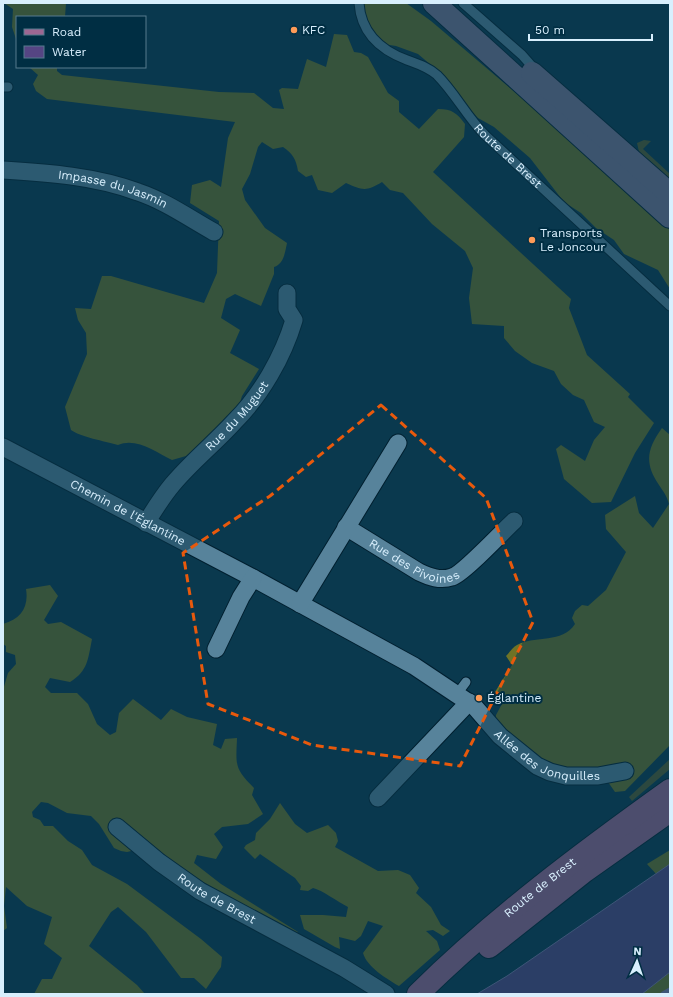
<svg xmlns="http://www.w3.org/2000/svg" width="673" height="997" font-family="'Work Sans',sans-serif">
<style>
.green{fill:#575c2d}
.forest{fill:#6e7326}
.water{fill:#554583;stroke:#7c78a8}
.lines{fill:none;stroke-linecap:round;stroke-linejoin:round}
.stream{stroke:#7c78a8;stroke-width:5}
.service-casing{stroke:#001f2f;stroke-width:11}
.minor-casing{stroke:#001f2f;stroke-width:19}
.secondary-casing{stroke:#001f2f;stroke-width:24}
.primary-casing{stroke:#001f2f;stroke-width:24}
.service{stroke:#57839b;stroke-width:9}
.minor{stroke:#57839b;stroke-width:17}
.secondary{stroke:#7a7596;stroke-width:22}
.primary{stroke:#9d6792;stroke-width:22}
.marked{fill:none;stroke:#e8590c;stroke-width:3;stroke-dasharray:8 5;stroke-linejoin:round}
.poi-dot{fill:#fe9b58;stroke:#002e43;stroke-width:1.5}
.labels{text-anchor:middle;dominant-baseline:central;stroke-width:4;stroke-linejoin:round;paint-order:stroke}
.poi-label{font-size:12px;fill:#d8effd;stroke:#002e43;text-anchor:start}
.street-label{font-size:12px;fill:#d8effd;stroke:#002e43}
</style>
<rect width="100%" height="100%" fill="#0a394e"/>
<!-- green -->
<g class="green">
<polygon points="644,140 651,141 643,149 670,174 670,182 640,156 637,143"/>
<polygon points="670,759 670,769 632,801 629,797"/>
</g>
<!-- forest -->
<g class="forest">
<polygon points="4,3 66,3 65,17 17,17 17,42 12,27 13,9"/>
<polygon points="361,3 406,3 431,21 549,121 661,221 670,230 670,289 658,270 624,254 614,240 596,228 581,213 564,202 530,158 494,127 478,118 464,105 431,65 418,54 396,46 383,44 369,28"/>
<path d="M334 34 347 35 354 52 361 53 368 57 388 93 399 101V112L419 129 438 109C452 109 457 113 465 124L464 137 433 172 571 299 569 308 587 355 630 394 628 397 654 423 635 453 611 502 592 503 564 479 556 449 561 445 585 461 594 440 605 427 594 422 584 400 573 395 561 384 554 371 532 363 515 351 504 338V326L472 324 469 298 473 268 465 251 432 224 403 193 390 190 382 182C366 192 362 190 346 183L332 193 318 190 312 175 306 177 298 171C296 159 293 154 283 147L273 149 262 142 258 147 250 174 242 189 245 200 265 228 287 243C285 252 284 264 274 267V274L261 306 235 294 226 299 221 318 240 330 230 353 259 369 242 396 238 408 213 434 186 456 172 460C156 452 136 437 118 445 104 441 81 437 71 430L65 407 87 354 86 333 78 320 75 308 91 309 102 276H111L204 303 217 273 219 221 190 203 192 185 210 180 221 187 228 138 235 122 47 99 36 91 33 84 38 75 29 67H57V71L62 75 219 92 254 93 273 108 284 109 279 90 282 88 298 89 307 59 326 67Z"/>
<path d="M662 428 670 435V745L625 791 615 792 608 782 551 769 495 725 496 715 503 702 495 692 512 665 506 656C509 653 513 647 517 645 536 635 562 644 575 624L572 618 575 611 582 605 588 606 606 590 626 552 606 529 605 515 635 496 639 513 653 528 669 504C667 496 663 491 659 485 644 463 647 449 662 428Z"/>
<path d="M50 585 58 596 44 620 48 624 61 622 92 639C88 659 88 671 70 682L50 678 45 687 51 693H77L88 704 97 724 110 735 116 732 119 713 133 699 161 720 171 709 187 717 217 724 213 745 221 749 225 739 237 738C236 765 234 768 254 788L252 795 263 814 248 824 222 827 214 834 223 847 216 859 197 855 194 863 221 884 298 932 291 939 144 848 127 852 121 851 114 848 99 824 91 816 67 813 48 803 41 802 32 812 33 817 40 820 44 826H53L68 841 82 850 92 865 127 884 201 939 222 957 221 967 206 989 194 978H181L146 932 118 907 111 912 89 946 137 985 145 994H34L42 979H52L62 958 44 944 52 917 27 906 6 887 4 906 7 928 3 931V690L8 673 16 664 15 655 6 652V646L3 644V624C21 619 29 607 26 589Z"/>
<path d="M280 803 295 824 307 833 328 825 336 833 338 841 335 847 378 871 398 870 410 875 419 888 416 893 431 907 441 925 450 931 443 936 433 930 426 931 437 941 440 950 399 986C387 979 367 967 363 953L383 926 368 921 361 936 355 941 339 937 340 949 335 947 304 929 300 915H323L346 917 348 907C338 902 322 890 313 888L308 891 300 890 301 886 295 878 260 854 255 859 244 848 246 845 255 840 256 833 270 819Z"/>
<polygon points="670,850 670,871 658,876 647,864"/>
<polygon points="670,971 670,994 641,994"/>
</g>
<!-- water -->
<polygon class="water" points="670,864 670,972 642,994 477,994 507,976"/>
<g class="lines">
<!-- stream -->
<polyline class="stream" points="663,994 670,990"/>
<!-- service casing -->
<g class="service-casing">
<g id="service">
<path id="s1" d="M359 3C361 33 380 50 407 60 418 64 428 67 437 75 455 93 467 117 485 135L670 306"/>
<polyline points="463,3 522,55 537,72"/>
<polyline points="3,87 8,87"/>
<polyline points="457,694 466,682"/>
</g>
</g>
<!-- minor casing -->
<g class="minor-casing">
<g id="minor">
<path id="s2" d="M3 170C49 173 95 176 138 192 165 201 189 218 214 232"/>
<path id="s3" d="M3 447 253 578 414 666 474 706 500 736 537 766 550 772 566 776H598L625 771"/>
<path id="s4" d="M146 523C154 510 162 497 172 485 191 462 214 444 234 422 261 395 283 357 294 320L287 309V293"/>
<path id="s5" d="M346 527 419 572C430 577 440 581 452 577 463 574 503 531 514 521"/>
<polyline points="300,604 398,443"/>
<polyline points="216,649 241,597 253,578"/>
<polyline points="378,798 469,702"/>
<path id="s6" d="M117 827 159 862 200 891 344 968 386 994"/>
</g>
</g>
<!-- secondary casing -->
<g class="secondary-casing">
<g id="secondary">
<polyline points="434,3 670,217"/>
<polyline points="532,73 670,194"/>
</g>
</g>
<!-- primary casing -->
<g class="primary-casing">
<g id="primary">
<polyline points="489,947 585,871 670,811"/>
<path id="s7" d="M418 994C495 918 582 853 670 790"/>
</g>
</g>
<!-- service -->
<use href="#service" class="service"/>
<!-- minor -->
<use href="#minor" class="minor"/>
<!-- secondary -->
<use href="#secondary" class="secondary"/>
<!-- primary -->
<use href="#primary" class="primary"/>
</g>
<!-- marked area -->
<path d="M0 0H673V997H0ZM381 405 486 498 533 622 460 766 312 745 208 704 183 553 270 496Z" fill="#0a394e" fill-opacity=".55" fill-rule="evenodd"/>
<path class="marked" d="M381 405 486 498 533 622 460 766 312 745 208 704 183 553 270 496Z"/>
<!-- markers -->
<g class="poi-dot">
<circle cx="294" cy="30" r="4"/>
<circle cx="532" cy="240" r="4"/>
<circle cx="479" cy="698" r="4"/>
</g>
<g class="labels">
<!-- poi labels -->
<g class="poi-label">
<text x="302" y="30">KFC</text>
<text x="540" y="233">Transports<tspan x="540" dy="14">Le Joncour</tspan></text>
<text x="487" y="698">Églantine</text>
</g>
<!-- street labels -->
<g class="street-label">
<text stroke="none"><textPath href="#s1" startOffset="221">Route de Brest</textPath></text>
<text stroke="none"><textPath href="#s2" startOffset="112">Impasse du Jasmin</textPath></text>
<text stroke="none"><textPath href="#s4" startOffset="141">Rue du Muguet</textPath></text>
<text stroke="none"><textPath href="#s3" startOffset="141">Chemin de l'Églantine</textPath></text>
<text stroke="none"><textPath href="#s5" startOffset="78">Rue des Pivoines</textPath></text>
<text stroke="none"><textPath href="#s3" startOffset="631">Allée des Jonquilles</textPath></text>
<text stroke="none"><textPath href="#s7" startOffset="162">Route de Brest</textPath></text>
<text stroke="none"><textPath href="#s6" startOffset="123">Route de Brest</textPath></text>
</g>
</g>
<!-- border -->
<rect width="673" height="997" fill="none" stroke="#d8effd" stroke-width="8"/>
<!-- legend -->
<rect x="16" y="16" width="130" height="52" fill="#002e43" stroke="#567b8d"/>
<rect x="24" y="29" width="20" height="6" fill="#9d6792" stroke="#567b8d"/>
<text x="52" y="36" font-size="12" fill="#d8effd">Road</text>
<rect x="24" y="46" width="20" height="12" fill="#554583" stroke="#567b8d"/>
<text x="52" y="56" font-size="12" fill="#d8effd">Water</text>
<!-- north arrow -->
<g transform="translate(637 961) rotate(3)" stroke="#002e43" stroke-width="3" paint-order="stroke">
<path d="M0-3L7 15L0 10L-7 15Z" fill="#d8effd"/>
<text y="-6" font-size="11" font-weight="bold" text-anchor="middle" fill="#d8effd">N</text>
</g>
<!-- scale -->
<path d="M529 34v6h123v-6" fill="none" stroke="#d8effd" stroke-width="2"/>
<text x="535" y="34" font-size="12" fill="#d8effd" stroke="#002e43" stroke-width="3" paint-order="stroke">50 m</text>
</svg>
